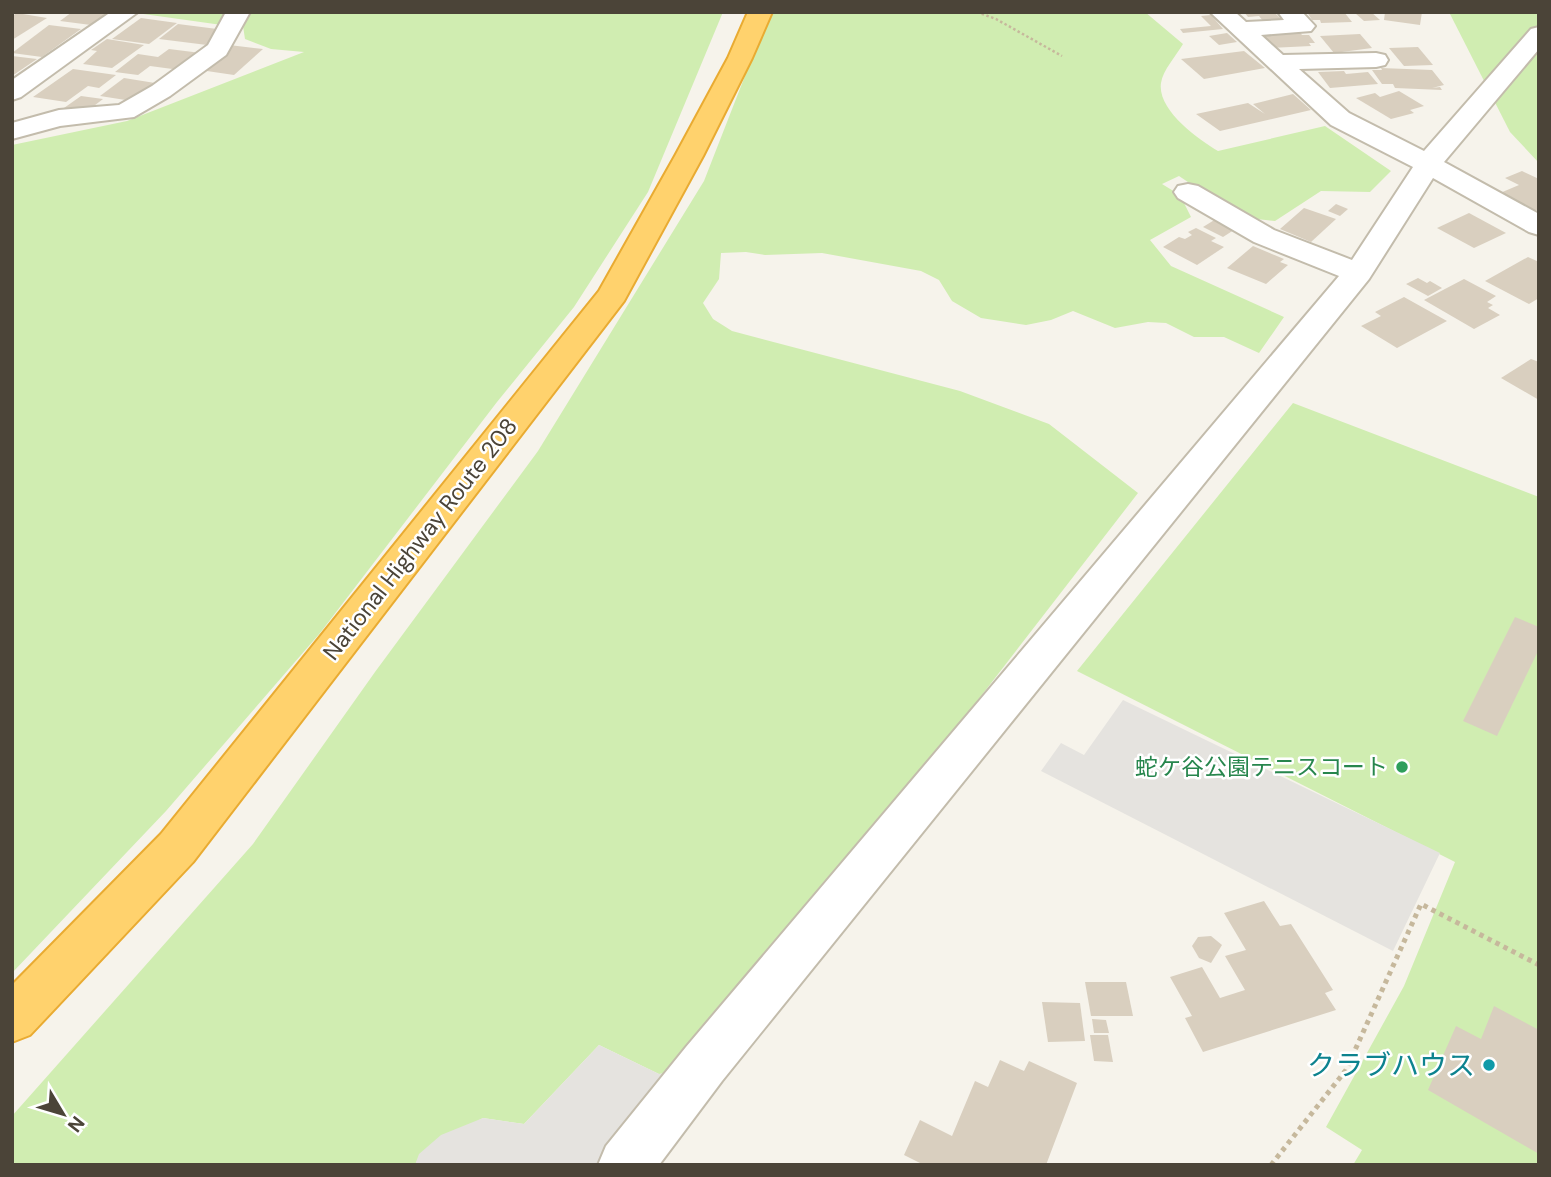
<svg xmlns="http://www.w3.org/2000/svg" width="1551" height="1177" font-family="'DM Sans','Noto Sans JP',sans-serif">
<style>
.green{fill:#d0edb1}
.parking{fill:#e5e3df}
.building{fill:#d9cfbf}
.lines{fill:none;stroke-linecap:round;stroke-linejoin:round}
.minor-casing{stroke:#c3bcac;stroke-width:4}
.highway-casing{stroke:#e9ab32;stroke-width:4}
.path-far1{stroke:#c6b89c;stroke-width:2.5;stroke-dasharray:2.5 2.5;stroke-linecap:butt}
.path{stroke:#c6b89c;stroke-width:5;stroke-dasharray:4.5 4.5;stroke-linecap:butt}
.minor{fill:#fff;fill-rule:evenodd}
.highway{fill:#ffd26d;fill-rule:evenodd}
.leisure-dot{fill:#2e9e5b;stroke:#fff;stroke-width:2.5}
.culture-dot{fill:#0f9aa8;stroke:#fff;stroke-width:2.5}
.labels{text-anchor:middle;dominant-baseline:central;stroke-width:5;stroke-linejoin:round;paint-order:stroke}
.street-label{font-size:23px;fill:#4b4438;stroke:#fff}
.leisure-label{font-size:23px;fill:#27864d;stroke:#fff;text-anchor:end}
.near-culture-label{font-size:28px;fill:#0d838f;stroke:#fff;text-anchor:end}
</style>
<rect width="100%" height="100%" fill="#f6f3eb"/>
<!-- green -->
<g class="green">
<polygon points="129,12 237,12 229,26"/>
<polygon points="249,12 723,12 648,192 574,307 497,402 320,633 166,811 12,973 12,145 127,121 304,52 271,49 245,39 243,26"/>
<path d="M770 12H1145L1183 44C1176 56 1163 70 1161 83 1157 110 1198 139 1218 151L1325 126 1391 171 1370 192 1321 191 1275 221 1240 217 1179 176 1162 184 1180 195 1191 217 1150 240 1171 266 1284 317 1259 353 1224 337H1194L1166 323 1148 322 1115 328 1073 311 1051 320 1026 325 981 318 952 301 939 280 921 271 822 253 765 255 746 252 721 253 719 279 703 303 713 319 732 331 960 391 1049 424 1138 493 692 1070 659 1074 599 1045 524 1124 483 1118 420 1154 415 1165H12V1116L253 844 375 672 538 451 704 181Z"/>
<polygon points="1449,12 1539,12 1539,163 1510,132"/>
<polygon points="1293,403 1539,497 1539,1165 1353,1165 1362,1150 1326,1127 1404,986 1455,862 1077,671"/>
</g>
<!-- parking -->
<g class="parking">
<polygon points="1123,700 1440,853 1393,951 1041,771 1061,743 1084,755"/>
<polygon points="599,1045 659,1074 692,1070 613,1165 415,1165 419,1154 441,1135 483,1118 524,1124"/>
</g>
<!-- building -->
<g class="building">
<polygon points="72,12 109,12 91,25 60,21"/>
<polygon points="1244,12 1274,12 1282,20 1263,21 1259,16 1248,17"/>
<polygon points="1307,12 1344,12 1352,22 1321,23 1320,20 1312,20"/>
<polygon points="1360,12 1371,12 1380,20 1364,21 1355,13"/>
<polygon points="1385,12 1422,12 1420,25 1384,20"/>
<polygon points="17,13 47,18 12,40 12,16"/>
<polygon points="1211,15 1223,29 1183,33 1180,29 1211,26 1201,16"/>
<polygon points="141,18 177,23 149,44 112,39"/>
<polygon points="178,24 225,30 207,45 159,39"/>
<polygon points="49,25 81,29 42,57 12,53"/>
<polygon points="1299,31 1302,35 1309,35 1315,43 1309,43 1311,46 1270,48 1259,33"/>
<polygon points="1227,33 1237,42 1219,45 1209,36"/>
<polygon points="1360,34 1372,48 1334,53 1320,36"/>
<polygon points="107,39 144,45 112,68 83,64 97,51 91,50"/>
<polygon points="229,45 263,49 234,75 200,70"/>
<polygon points="1418,47 1433,65 1404,66 1389,48"/>
<polygon points="169,49 201,53 180,70 150,66 138,75 115,72 138,54 158,57"/>
<polygon points="1244,51 1265,68 1204,79 1181,59"/>
<polygon points="12,56 37,59 12,76"/>
<polygon points="1381,68 1432,70 1444,85 1432,88 1440,87 1442,90 1395,88 1393,84 1382,84 1372,70 1382,70"/>
<polygon points="73,69 116,75 99,88 88,86 66,102 33,97"/>
<polygon points="1344,71 1346,74 1368,72 1378,84 1330,88 1318,72"/>
<polygon points="124,78 155,83 132,101 100,96"/>
<polygon points="1399,91 1424,106 1410,110 1414,113 1391,119 1356,98 1375,93 1380,97"/>
<polygon points="1293,94 1311,110 1220,131 1196,114 1248,103 1265,114 1253,104"/>
<polygon points="81,96 103,99 86,112 64,108"/>
<polygon points="1522,171 1539,179 1539,209 1527,214 1493,196 1519,185 1505,178"/>
<polygon points="1336,204 1348,209 1340,216 1328,211"/>
<polygon points="1304,208 1336,219 1311,242 1280,229"/>
<polygon points="1469,213 1506,233 1474,248 1437,228"/>
<polygon points="1216,219 1237,228 1223,237 1203,227"/>
<polygon points="1196,228 1216,238 1211,241 1224,247 1197,265 1163,247 1179,237 1185,239 1192,235 1188,232"/>
<polygon points="1253,246 1284,259 1280,262 1288,265 1266,284 1227,268"/>
<polygon points="1528,257 1539,262 1539,298 1529,304 1485,281"/>
<polygon points="1418,278 1427,283 1430,281 1442,288 1428,296 1406,284"/>
<polygon points="1464,279 1496,296 1487,302 1493,305 1488,308 1500,315 1474,329 1424,300"/>
<polygon points="1404,297 1447,321 1397,348 1361,326 1381,316 1375,312"/>
<polygon points="1531,359 1539,362 1539,400 1501,378"/>
<polygon points="1515,617 1539,627 1539,649 1497,736 1463,721"/>
<polygon points="1264,901 1280,926 1291,924 1333,990 1325,993 1336,1010 1203,1052 1185,1018 1192,1016 1170,977 1202,967 1220,998 1245,990 1225,956 1246,950 1224,913"/>
<polygon points="1211,936 1222,945 1211,963 1199,958 1192,946 1198,937"/>
<polygon points="1085,982 1126,982 1133,1016 1091,1016"/>
<polygon points="1042,1002 1080,1003 1085,1041 1048,1042"/>
<polygon points="1494,1006 1539,1030 1539,1154 1428,1090 1456,1026 1481,1039"/>
<polygon points="1092,1019 1106,1020 1109,1033 1094,1033"/>
<polygon points="1090,1035 1108,1035 1113,1062 1094,1061"/>
<polygon points="1000,1060 1024,1071 1029,1061 1077,1083 1046,1165 924,1165 904,1155 920,1120 952,1136 975,1081 988,1087"/>
</g>
<g class="lines">
<!-- minor casing -->
<g class="minor-casing">
<g id="minor">
<polygon points="111,12 138,12 21,97 12,100 12,80"/>
<polygon points="226,12 250,12 226,55 170,96 134,117 60,126 12,139 12,123 59,110 119,105 152,86 208,45"/>
<polygon points="1210,12 1235,12 1246,22 1284,20 1278,12 1302,12 1315,26 1311,31 1261,35 1283,55 1376,53 1385,55 1388,60 1385,65 1376,67 1299,69 1349,113 1424,151 1531,29 1539,27 1539,49 1444,162 1539,214 1539,235 1529,232 1433,178 1369,279 722,1081 659,1165 598,1165 606,1146 686,1047 1339,276 1254,242 1178,198 1174,192 1178,186 1188,184 1198,186 1274,230 1352,260 1413,167 1331,125"/>
</g>
</g>
<!-- highway casing -->
<g class="highway-casing">
<polygon id="highway" points="748,12 772,12 752,58 703,156 624,301 193,862 30,1035 12,1042 12,985 161,834 599,291 675,156 728,58"/>
</g>
<!-- path-far1 -->
<polyline class="path-far1" points="977,12 996,19 1062,56"/>
<!-- path -->
<polyline class="path" points="1271,1165 1346,1070 1421,904 1539,965"/>
<!-- minor -->
<use href="#minor" class="minor"/>
<!-- highway -->
<use href="#highway" class="highway"/>
</g>
<!-- markers -->
<circle class="leisure-dot" cx="1402" cy="767" r="7"/>
<circle class="culture-dot" cx="1489" cy="1065" r="7"/>
<g class="labels">
<!-- street labels -->
<g class="street-label">
<text transform="translate(420 539) rotate(-52)">National Highway Route 208</text>
</g>
<!-- leisure labels -->
<g class="leisure-label">
<text x="1388" y="767">蛇ケ谷公園テニスコート</text>
</g>
<!-- near-culture labels -->
<g class="near-culture-label">
<text x="1475" y="1065">クラブハウス</text>
</g>
</g>
<!-- border -->
<rect width="1551" height="1177" fill="none" stroke="#4b4438" stroke-width="28"/>
<!-- north arrow -->
<g transform="translate(63 1114) rotate(128)" stroke="#ffffff" stroke-width="5" paint-order="stroke">
<path d="M0-5L12 26L0 18L-12 26Z" fill="#4b4438"/>
<text y="-10" font-size="19" font-weight="bold" text-anchor="middle" fill="#4b4438">N</text>
</g>
</svg>
